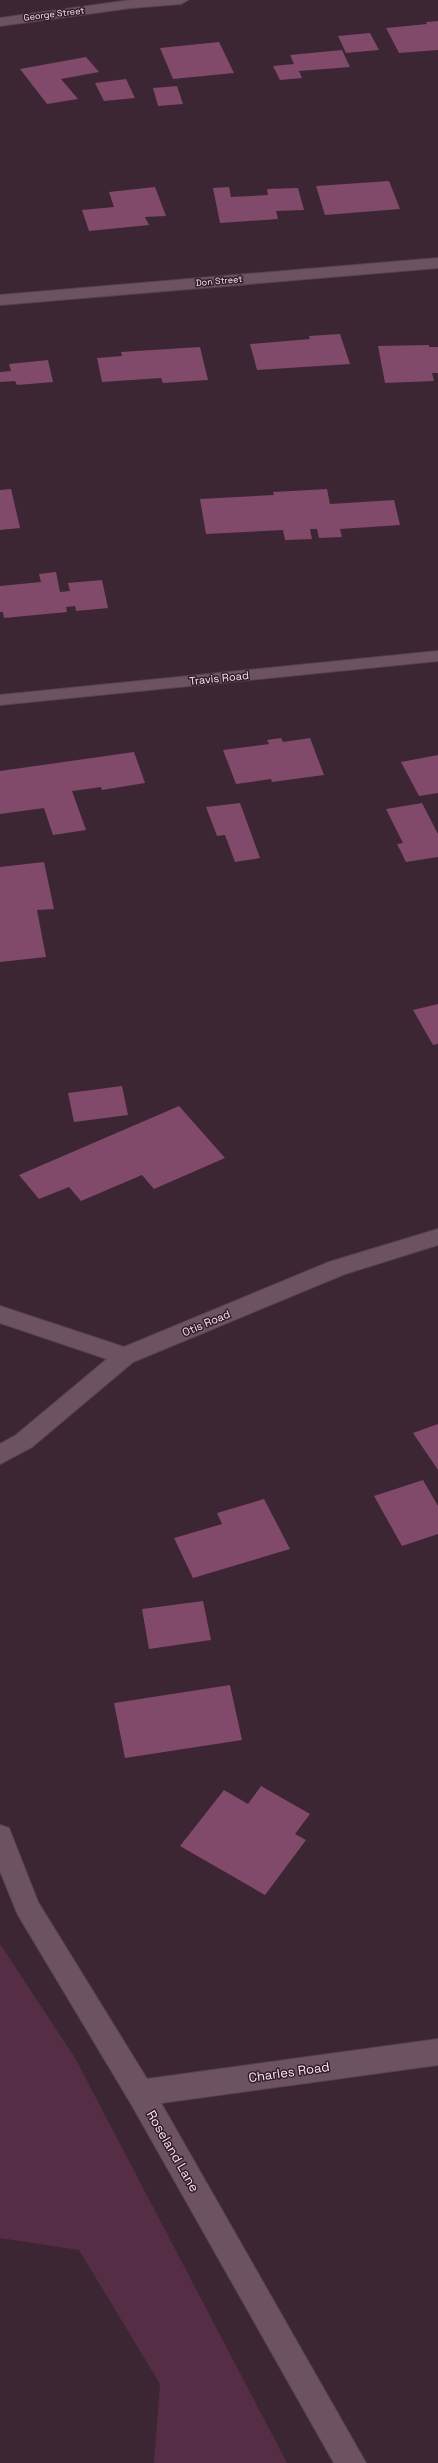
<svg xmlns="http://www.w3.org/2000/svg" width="438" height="2463" font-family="'Space Grotesk',sans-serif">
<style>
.green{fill:#552e45}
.building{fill:#81496a}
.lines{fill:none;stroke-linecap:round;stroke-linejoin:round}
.street-casing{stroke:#56434e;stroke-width:2}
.street{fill:#6d5361;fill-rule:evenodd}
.labels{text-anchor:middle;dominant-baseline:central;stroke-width:3;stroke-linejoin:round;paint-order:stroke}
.far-street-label{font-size:9px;fill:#f9e9f1;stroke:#331c29}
.street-label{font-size:11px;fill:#f9e9f1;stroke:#331c29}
.near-street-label{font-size:13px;fill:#f9e9f1;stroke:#331c29}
</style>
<rect width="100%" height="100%" fill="#3d2633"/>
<!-- green -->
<polygon class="green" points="0,1944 75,2058 287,2463 154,2463 160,2384 79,2250 0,2238"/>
<!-- building -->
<g class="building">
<polygon points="438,21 438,50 399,53 386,28 427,24 426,22"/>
<polygon points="370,33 379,50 346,53 338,36"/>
<polygon points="219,42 234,73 173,79 160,48"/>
<polygon points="342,50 350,67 299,71 302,78 280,80 273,66 294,64 290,55"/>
<polygon points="86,57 99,72 61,79 78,99 47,104 20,69"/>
<polygon points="126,79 135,98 104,101 95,83"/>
<polygon points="177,86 183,104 158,106 153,88"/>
<polygon points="389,181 400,209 325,215 316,186"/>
<polygon points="155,187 166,216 145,217 149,225 89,231 82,210 114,207 109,192"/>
<polygon points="229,187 231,197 268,195 267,189 298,188 304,210 276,211 278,219 220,223 213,188"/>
<polygon points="340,334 350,364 257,370 250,344 310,339 309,336"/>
<polygon points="429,345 429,347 438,347 438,373 432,373 434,381 385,383 378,346"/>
<polygon points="200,347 208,380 163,383 161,378 102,382 97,358 122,356 121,352"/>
<polygon points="48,360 53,382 17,385 15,381 0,382 0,372 11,371 9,364"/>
<polygon points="11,489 20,528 0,530 0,490"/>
<polygon points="327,489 330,504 394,500 400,525 340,529 342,537 319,538 317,529 310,529 312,539 285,540 283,530 206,534 200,499 274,495 273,492"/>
<polygon points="56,572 60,592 70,591 68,583 102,580 108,608 76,611 75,606 66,607 67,612 4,618 3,612 0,612 0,586 41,582 39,574"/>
<polygon points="281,738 283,742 310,738 324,775 272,782 271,779 236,784 223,750 269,744 267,740"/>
<polygon points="134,752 145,783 102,790 101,787 72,791 86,830 53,835 44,808 0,814 0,771"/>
<polygon points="438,755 438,793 419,796 401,762"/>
<polygon points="240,803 260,858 235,862 225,835 217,836 206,807"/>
<polygon points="422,803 438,834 438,857 406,862 397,844 403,843 386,809"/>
<polygon points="44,862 54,909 37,910 46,957 0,962 0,867"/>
<polygon points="438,1004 438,1044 433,1045 413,1010"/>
<polygon points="122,1086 128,1115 74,1122 68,1093"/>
<polygon points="179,1106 225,1158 154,1189 142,1175 81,1201 69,1187 39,1199 19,1175"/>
<polygon points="438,1424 438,1470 413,1433"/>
<polygon points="423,1480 438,1506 438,1534 402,1546 374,1496"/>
<polygon points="264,1499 290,1549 193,1578 174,1538 222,1524 217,1513"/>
<polygon points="203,1601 211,1640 149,1649 142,1609"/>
<polygon points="230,1685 242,1740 125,1758 114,1703"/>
<polygon points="261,1786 310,1814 295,1834 306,1840 265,1895 180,1846 224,1790 248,1804"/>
</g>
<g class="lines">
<!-- street casing -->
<g class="street-casing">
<g id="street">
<polygon points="131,0 188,0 181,4 131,8 0,26 0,18"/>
<polygon points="438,258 438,268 0,305 0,295"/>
<polygon points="438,651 438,661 0,705 0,695"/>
<polygon points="438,1229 438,1245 345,1274 133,1362 32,1447 0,1464 0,1444 16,1435 107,1359 0,1323 0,1306 124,1347 329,1262"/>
<polygon points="0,1825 9,1828 38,1902 147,2079 438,2039 438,2065 161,2103 366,2463 334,2463 130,2102 18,1915 0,1871"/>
</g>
</g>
<!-- street -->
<use href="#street" class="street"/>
</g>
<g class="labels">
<!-- far-street labels -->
<g class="far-street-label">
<text transform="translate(54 14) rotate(-7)">George Street</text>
<text transform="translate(219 281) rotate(-5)">Don Street</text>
</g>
<!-- street labels -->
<g class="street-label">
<text transform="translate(219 678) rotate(-6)">Travis Road</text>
<text transform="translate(206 1323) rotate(-23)">Otis Road</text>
</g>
<!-- near-street labels -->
<g class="near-street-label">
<text transform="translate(289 2072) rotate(-8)">Charles Road</text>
<text transform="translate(173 2151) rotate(60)">Roseland Lane</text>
</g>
</g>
</svg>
